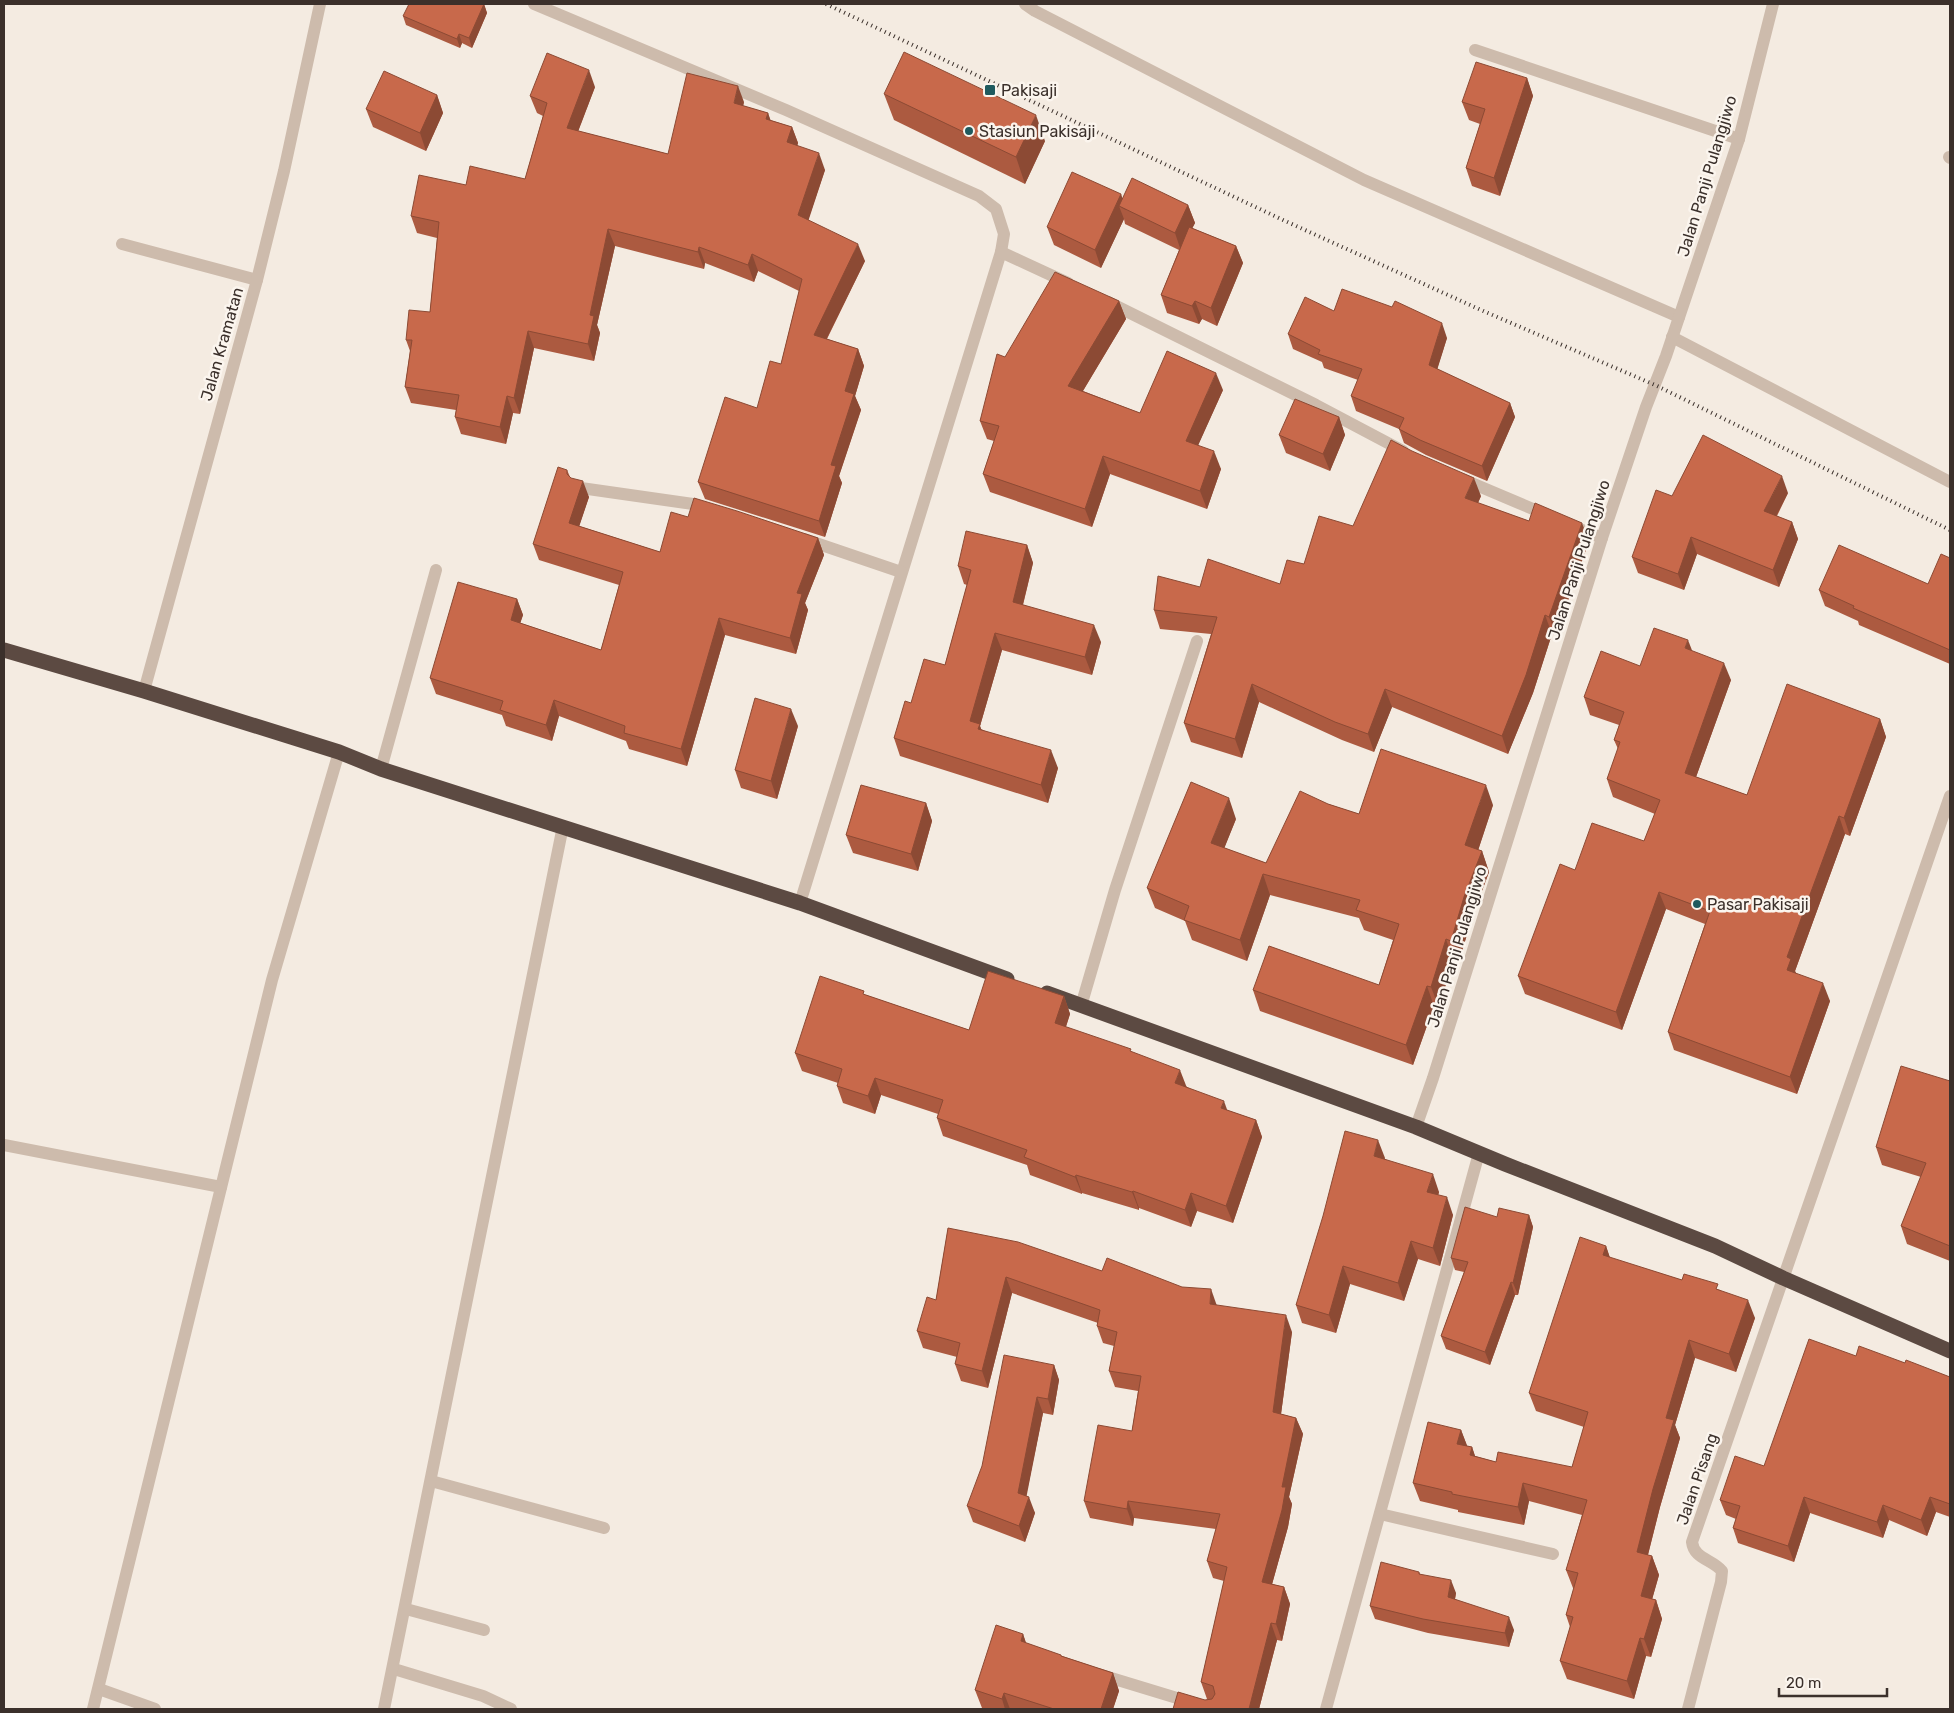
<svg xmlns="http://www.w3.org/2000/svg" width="1954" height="1713" font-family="Rubik,sans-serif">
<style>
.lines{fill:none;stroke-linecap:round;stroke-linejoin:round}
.street{stroke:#cdbbac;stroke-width:12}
.highway{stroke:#5c4a42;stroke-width:15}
.rail{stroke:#3b302b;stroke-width:4;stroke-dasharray:1 4;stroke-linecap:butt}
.wall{fill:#ac5a40}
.shaded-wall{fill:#8c4a34}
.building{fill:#c8694b;stroke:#8c4a34}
.poi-dot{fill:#1f5a5e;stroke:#fbf5ee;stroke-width:2}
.labels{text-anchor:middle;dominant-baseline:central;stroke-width:5;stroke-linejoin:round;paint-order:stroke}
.poi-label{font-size:16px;fill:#3b302b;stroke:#fbf5ee;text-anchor:start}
.street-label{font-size:16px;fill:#3b302b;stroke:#fbf5ee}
</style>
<rect width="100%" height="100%" fill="#f4ebe1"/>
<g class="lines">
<!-- street -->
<g class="street">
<polyline points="534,4 786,110 979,196 996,209 1004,234 1001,252 800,903"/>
<polyline points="1025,4 1035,11 1364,180 1679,317"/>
<polyline points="1475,50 1739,139"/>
<polyline points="1949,157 1950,158"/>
<polyline points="122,244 257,280"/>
<polyline points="1001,252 1068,283"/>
<polyline points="1108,302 1316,405 1403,451"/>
<polyline points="1672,337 1950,482"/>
<polyline points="1462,479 1547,515"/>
<polyline points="581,488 693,504 709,509"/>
<polyline points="1570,525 1602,538"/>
<polyline points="804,539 901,572"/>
<polyline points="144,691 257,280 284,171 320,4"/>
<polyline points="381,769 436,570"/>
<polyline points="1081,1006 1115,890 1197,641"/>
<polyline points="1416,1127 1433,1078 1602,538 1646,407 1666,356 1739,139 1773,4"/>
<polyline points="4,1145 221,1187"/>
<polyline points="431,1481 604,1528"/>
<polyline points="1380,1514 1553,1554"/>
<polyline points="406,1609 484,1630"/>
<polyline points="394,1669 483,1696 511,1709"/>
<polyline points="1098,1674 1213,1709"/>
<polyline points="99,1689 155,1709"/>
<polyline points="93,1709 272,980 339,752"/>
<polyline points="384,1709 563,826"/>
<polyline points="1326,1709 1479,1153"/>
<path d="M1688 1709 1721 1582 1722 1571C1712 1559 1694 1559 1692 1542L1950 796"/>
</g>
<!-- highway -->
<g class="highway">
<polyline points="4,650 144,691 339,752 381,769 800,903 1007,979"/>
<polyline points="1047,993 1416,1127 1505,1164 1715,1246 1783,1278 1950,1351"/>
</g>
<!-- rail -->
<polyline class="rail" points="826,4 1283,220 1481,310 1655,385 1950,530"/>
</g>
<!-- wall -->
<g class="wall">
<polygon points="484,4 487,13 472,48 462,43 460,48 406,25 403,16"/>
<polygon points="1527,78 1533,96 1500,196 1472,186 1466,168 1480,124 1469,120 1462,102"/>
<polygon points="595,87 578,131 668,154 744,102 743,106 768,113 770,120 792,127 798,143 797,146 825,170 808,220 865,261 827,339 858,349 864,366 855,396 861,410 839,476 842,483 825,537 705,499 698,482 757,408 781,364 799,291 758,271 754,282 705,263 704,269 615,246 597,325 600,333 594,361 534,348 520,414 513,413 506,444 461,434 455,417 456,410 411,403 405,387 410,351 406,340 430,312 437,238 417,233 411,216 466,185 525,179 543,116 537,113 530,96"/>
<polygon points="884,94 1045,141 1025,184 894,120"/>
<polygon points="437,95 443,113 426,151 373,127 366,109"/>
<polygon points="1121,194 1122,199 1188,205 1195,223 1192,228 1236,246 1243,263 1217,326 1202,319 1199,324 1167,313 1161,295 1179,250 1125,224 1124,219 1101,268 1054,245 1047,227"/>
<polygon points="1119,301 1126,319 1083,391 1140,413 1223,390 1198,445 1221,469 1207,509 1110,474 1092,527 990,492 983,474 994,441 987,439 980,421 1005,357"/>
<polygon points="1334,311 1447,338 1437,369 1510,403 1515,417 1487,481 1426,455 1404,443 1399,429 1356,411 1351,396 1358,380 1324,368 1322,362 1293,349 1288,334"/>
<polygon points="1339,417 1345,435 1330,471 1286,453 1279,435"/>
<polygon points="567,470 571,479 589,497 579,526 660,552 688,517 818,538 824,555 805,603 808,610 796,654 725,635 687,766 629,749 626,741 559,716 552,741 506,726 502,715 436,694 430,678 517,599 523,615 520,623 601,650 619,585 539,560 533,544"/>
<polygon points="1788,493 1777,516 1792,522 1798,539 1779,587 1697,554 1684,590 1638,573 1632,557"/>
<polygon points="1481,496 1478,503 1529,521 1589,541 1556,635 1552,634 1533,693 1508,754 1392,707 1374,752 1342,740 1259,702 1242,758 1191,742 1184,723 1211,634 1160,629 1154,610 1200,587 1280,584 1304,564 1353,526"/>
<polygon points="1027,545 1033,563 1023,605 1101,642 1092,675 1002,650 980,726 981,729 1058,768 1048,803 900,756 894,738 911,703 945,665 967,585 964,584 958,566"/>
<polygon points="1950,558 1950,664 1859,625 1858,621 1825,606 1819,590 1928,584"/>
<polygon points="1692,651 1731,680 1696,777 1747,795 1880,719 1886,737 1850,836 1845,834 1795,971 1796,973 1830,1001 1797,1094 1674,1050 1668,1032 1705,924 1666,909 1622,1030 1525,994 1518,976 1575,870 1644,841 1655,814 1613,797 1607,779 1618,749 1614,740 1619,725 1590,715 1584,697 1640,666"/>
<polygon points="798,726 777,799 741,788 735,770"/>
<polygon points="926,803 932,821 918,871 853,853 846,835"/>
<polygon points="1328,804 1359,814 1493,805 1478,850 1482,851 1489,872 1472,918 1459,961 1453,960 1439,1008 1434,1006 1413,1065 1260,1011 1253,990 1379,985 1393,940 1364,930 1359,918 1270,895 1247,961 1192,940 1185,921 1155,908 1147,888 1236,819 1224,848 1266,863"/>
<polygon points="866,995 969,1030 1064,996 1070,1014 1066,1027 1131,1052 1187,1087 1227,1110 1256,1120 1262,1137 1233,1223 1197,1211 1191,1227 1139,1208 1139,1210 1082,1193 1082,1194 1030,1175 1027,1165 943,1136 937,1118 938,1114 881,1095 875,1114 843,1103 837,1086 838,1083 802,1071 795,1053"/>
<polygon points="1950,1081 1950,1261 1907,1244 1901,1226 1921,1177 1882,1165 1876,1147"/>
<polygon points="1385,1158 1385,1159 1439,1192 1438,1195 1453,1215 1440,1266 1418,1259 1404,1301 1350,1284 1336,1333 1302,1323 1296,1305"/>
<polygon points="1529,1215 1533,1227 1518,1295 1515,1295 1490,1365 1446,1349 1441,1336 1464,1272 1455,1270 1451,1258 1497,1217"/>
<polygon points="948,1228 1102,1271 1217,1306 1292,1332 1281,1414 1296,1418 1303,1434 1289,1497 1292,1504 1288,1527 1272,1584 1284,1587 1290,1604 1282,1641 1277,1640 1259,1709 1205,1700 1209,1699 1207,1699 1201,1682 1224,1581 1213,1578 1207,1561 1216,1529 1134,1518 1133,1526 1090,1518 1084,1501 1132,1431 1138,1391 1115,1387 1109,1371 1114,1346 1103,1343 1097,1326 1098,1323 1012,1293 988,1388 961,1381 955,1364 957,1357 923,1348 917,1331 936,1300"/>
<polygon points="1606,1246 1610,1258 1682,1280 1720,1290 1755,1318 1736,1372 1695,1358 1675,1425 1680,1438 1660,1507 1648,1555 1652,1556 1659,1575 1652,1599 1656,1600 1662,1619 1651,1657 1646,1656 1634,1699 1567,1679 1560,1661 1570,1627 1566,1615 1574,1588 1573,1588 1566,1570 1582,1515 1529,1501 1524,1525 1458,1512 1458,1510 1420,1501 1413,1483 1461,1430 1467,1446 1472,1447 1475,1456 1496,1462 1572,1467 1584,1427 1536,1411 1529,1393"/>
<polygon points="1856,1356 1905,1363 1950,1377 1950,1517 1936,1512 1927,1536 1889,1520 1883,1538 1810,1513 1794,1562 1738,1543 1733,1528 1736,1519 1726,1515 1720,1500 1764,1466"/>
<polygon points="1054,1365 1059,1380 1053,1415 1043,1413 1026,1496 1035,1513 1025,1542 973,1522 967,1506"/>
<polygon points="1419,1572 1420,1574 1456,1593 1455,1599 1514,1630 1509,1647 1428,1633 1375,1619 1370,1606"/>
<polygon points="1023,1634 1026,1643 1062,1656 1113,1673 1119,1691 1113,1709 984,1709 982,1708 975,1690"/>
</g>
<!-- shaded-wall -->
<g class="shaded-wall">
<polygon points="484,4 487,13 472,48 469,38"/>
<polygon points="459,34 462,43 460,48 457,39"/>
<polygon points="589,70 595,87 573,145 567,128"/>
<polygon points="1527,78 1533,96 1500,196 1494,178"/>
<polygon points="738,86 744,102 740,119 734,103"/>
<polygon points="437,95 443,113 426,151 420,133"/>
<polygon points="768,113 774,130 766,119"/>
<polygon points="1036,115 1045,141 1025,184 1016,157"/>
<polygon points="792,127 798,143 793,159 787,142"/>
<polygon points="819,153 825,170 805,231 798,215"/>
<polygon points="1121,194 1126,210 1119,206 1124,219 1101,268 1095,250"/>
<polygon points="1188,205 1195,223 1181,251 1175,233"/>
<polygon points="608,229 615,246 597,325 600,333 594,361 588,344 590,315"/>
<polygon points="858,244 865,261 820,352 814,335"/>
<polygon points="1236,246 1243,263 1217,326 1211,308"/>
<polygon points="699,247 705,263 704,269 698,252"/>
<polygon points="752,254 758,271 754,282 748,265"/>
<polygon points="1119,301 1126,319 1075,404 1068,386"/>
<polygon points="1195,301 1202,319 1199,324 1192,306"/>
<polygon points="1442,323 1447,338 1434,380 1429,365"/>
<polygon points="528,331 534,348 520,414 514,398"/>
<polygon points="858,349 864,366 855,396 861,410 839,476 842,483 825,537 819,521 831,465 845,391"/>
<polygon points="1216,373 1223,390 1192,459 1186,441"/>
<polygon points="507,396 513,413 506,444 500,427"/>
<polygon points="1510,403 1515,417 1487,481 1482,466"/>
<polygon points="1339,417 1345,435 1330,471 1323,454"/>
<polygon points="1214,451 1221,469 1207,509 1200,491"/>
<polygon points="1103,456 1110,474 1092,527 1085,509"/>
<polygon points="1782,476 1788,493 1770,528 1764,511"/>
<polygon points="1474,478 1481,496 1472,516 1465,498"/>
<polygon points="583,481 589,497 575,539 569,523"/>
<polygon points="1792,522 1798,539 1779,587 1773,570"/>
<polygon points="1582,523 1589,541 1556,635 1549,617"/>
<polygon points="1691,537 1697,554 1684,590 1678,574"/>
<polygon points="818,538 824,555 805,603 808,610 796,654 790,638 797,593"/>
<polygon points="1027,545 1033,563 1019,620 1013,602"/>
<polygon points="517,599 523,615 516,636 511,620"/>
<polygon points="1545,615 1552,634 1533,693 1508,754 1502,736"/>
<polygon points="719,618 725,635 687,766 681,749"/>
<polygon points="1094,625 1101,642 1092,675 1085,657"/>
<polygon points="995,633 1002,650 980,726 986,742 970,721"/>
<polygon points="1688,640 1695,658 1685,648"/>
<polygon points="1724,663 1731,680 1691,791 1685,773"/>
<polygon points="1252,684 1259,702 1242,758 1235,739"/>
<polygon points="1385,689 1392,707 1374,752 1368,734"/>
<polygon points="554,700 559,716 552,741 546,725"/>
<polygon points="791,709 798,726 777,799 771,781"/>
<polygon points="1880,719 1886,737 1850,836 1844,818"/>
<polygon points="1051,750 1058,768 1048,803 1041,785"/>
<polygon points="1486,785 1493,805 1473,866 1465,845"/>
<polygon points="1229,798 1236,819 1218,864 1211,843"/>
<polygon points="926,803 932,821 918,871 911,854"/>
<polygon points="1839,816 1845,834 1795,971 1797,976 1787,970 1787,957"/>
<polygon points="1482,851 1489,872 1472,918 1459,961 1451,941 1464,897"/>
<polygon points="1263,874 1270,895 1247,961 1240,940"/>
<polygon points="1659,892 1666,909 1622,1030 1616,1012"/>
<polygon points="1446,939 1453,960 1439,1008 1431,987"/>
<polygon points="1823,983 1830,1001 1797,1094 1790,1077"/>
<polygon points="1427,986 1434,1006 1413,1065 1406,1045"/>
<polygon points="1064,996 1070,1014 1061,1041 1055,1023"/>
<polygon points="1180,1070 1187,1088 1175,1083"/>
<polygon points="875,1078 881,1095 875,1114 868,1096"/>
<polygon points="1224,1101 1230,1118 1221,1108"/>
<polygon points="1256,1120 1262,1137 1233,1223 1226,1206"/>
<polygon points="1378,1140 1385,1158 1380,1174 1374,1156"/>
<polygon points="1433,1174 1439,1192 1434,1210 1427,1192"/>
<polygon points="1076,1175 1082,1193 1082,1194 1075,1177"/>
<polygon points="1133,1191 1139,1208 1139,1210 1132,1192"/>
<polygon points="1191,1193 1197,1211 1191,1227 1185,1210"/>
<polygon points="1447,1197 1453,1215 1440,1266 1433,1248"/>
<polygon points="1529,1215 1533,1227 1518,1295 1513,1283"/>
<polygon points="1411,1241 1418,1259 1404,1301 1398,1283"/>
<polygon points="1606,1246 1612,1264 1603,1255"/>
<polygon points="1343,1266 1350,1284 1336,1333 1329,1315"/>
<polygon points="1006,1277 1012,1293 988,1388 982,1371"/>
<polygon points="1511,1282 1515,1295 1490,1365 1485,1352"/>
<polygon points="1211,1289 1217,1306 1210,1304"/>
<polygon points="1748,1300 1755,1318 1736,1372 1729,1354"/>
<polygon points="1286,1315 1292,1332 1279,1429 1273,1412"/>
<polygon points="1689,1340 1695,1358 1675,1425 1680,1438 1660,1507 1644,1570 1637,1552 1666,1418"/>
<polygon points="1054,1365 1059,1380 1053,1415 1048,1399"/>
<polygon points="1037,1397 1043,1413 1024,1509 1018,1493"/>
<polygon points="1296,1418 1303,1434 1289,1497 1292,1504 1288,1527 1268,1599 1262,1582"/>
<polygon points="1461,1430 1468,1448 1457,1444"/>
<polygon points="1472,1447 1478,1465 1470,1455"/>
<polygon points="1523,1483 1529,1501 1524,1525 1518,1507"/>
<polygon points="1029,1497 1035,1513 1025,1542 1019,1526"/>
<polygon points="1804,1497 1810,1513 1794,1562 1788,1546"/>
<polygon points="1930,1497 1936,1512 1927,1536 1921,1520"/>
<polygon points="1128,1501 1134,1518 1133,1526 1127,1509"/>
<polygon points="1883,1505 1889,1520 1883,1538 1877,1522"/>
<polygon points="1652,1556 1659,1575 1648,1614 1641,1596"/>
<polygon points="1451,1580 1456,1593 1453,1610 1448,1597"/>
<polygon points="1284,1587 1290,1604 1282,1641 1276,1624"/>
<polygon points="1656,1600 1662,1619 1651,1657 1644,1639"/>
<polygon points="1509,1617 1514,1630 1509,1647 1505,1633"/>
<polygon points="1271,1623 1277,1640 1259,1709 1249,1709"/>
<polygon points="1023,1634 1029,1652 1021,1641"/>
<polygon points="1640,1638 1646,1656 1634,1699 1627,1681"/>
<polygon points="1113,1673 1119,1691 1113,1709 1101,1709"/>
<polygon points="1004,1693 1010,1709 1005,1709 1002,1699"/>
</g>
<!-- building -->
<g class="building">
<polygon points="409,4 484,4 469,38 459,34 457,39 403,16"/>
<polygon points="904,52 1036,115 1016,157 884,94"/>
<polygon points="547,53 589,70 567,128 668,154 687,73 738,86 734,103 768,113 766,119 792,127 787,142 819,153 798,215 858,244 814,335 858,349 845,391 854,394 831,465 836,466 819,521 698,482 725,397 757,408 770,361 781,364 802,279 752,254 748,265 699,247 698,252 608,229 590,315 594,316 588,344 528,331 514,398 507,396 500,427 455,417 459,395 405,387 412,340 406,340 409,310 430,312 439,222 411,216 419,175 466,185 470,166 525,179 547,103 530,96"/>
<polygon points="1476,62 1527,78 1494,178 1466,168 1485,109 1462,102"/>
<polygon points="384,71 437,95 420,133 366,109"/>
<polygon points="1072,172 1121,194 1095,250 1047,227"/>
<polygon points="1132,178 1188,205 1175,233 1119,206"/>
<polygon points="1189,227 1236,246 1211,308 1195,301 1192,306 1161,295"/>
<polygon points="1055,272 1119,301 1068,386 1140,413 1167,351 1216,373 1186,441 1214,451 1200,491 1103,456 1085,509 983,474 999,426 980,421 997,354 1005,357"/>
<polygon points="1342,289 1392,307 1395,301 1442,323 1429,365 1510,403 1482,466 1420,440 1399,429 1404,418 1351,396 1362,369 1318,354 1320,350 1288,334 1305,297 1334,311"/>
<polygon points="1295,399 1339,417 1323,454 1279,435"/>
<polygon points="1703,435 1782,476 1764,511 1792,522 1773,570 1691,537 1678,574 1632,557 1656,490 1672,496"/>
<polygon points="1391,440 1412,451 1474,478 1465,498 1529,521 1535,503 1582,523 1549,617 1545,615 1526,675 1502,736 1385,689 1368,734 1335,722 1252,684 1235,739 1184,723 1217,617 1154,610 1158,576 1200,587 1208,559 1280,584 1287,560 1304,564 1319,516 1353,526"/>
<polygon points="558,467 567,470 567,474 571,478 583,481 569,523 660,552 671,512 688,517 694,498 737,511 818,538 797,593 802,594 790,638 719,618 681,749 624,733 625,726 554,700 546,725 500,710 503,701 430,678 458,582 517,599 511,620 601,650 623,572 533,544"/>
<polygon points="966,531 1027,545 1013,602 1094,625 1085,657 995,633 970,721 980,724 978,729 1051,750 1041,785 894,738 905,701 911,703 924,659 945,665 971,570 958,566"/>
<polygon points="1839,545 1928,584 1941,554 1950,558 1950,650 1853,608 1854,606 1819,590"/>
<polygon points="1654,628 1688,640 1685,648 1724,663 1685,773 1747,795 1787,684 1880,719 1844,818 1839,816 1787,957 1791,959 1787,970 1823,983 1790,1077 1668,1032 1710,911 1659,892 1616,1012 1518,976 1560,864 1575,870 1592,823 1644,841 1660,800 1607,779 1620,742 1614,740 1624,712 1584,697 1601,651 1640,666"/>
<polygon points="755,698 791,709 771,781 735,770"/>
<polygon points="1381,749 1486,785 1465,845 1482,851 1464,897 1451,941 1446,939 1431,987 1427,986 1406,1045 1253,990 1269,946 1379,985 1399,924 1356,910 1360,900 1263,874 1240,940 1184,920 1189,906 1147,888 1191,782 1229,798 1211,843 1266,863 1300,791 1328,804 1359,814"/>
<polygon points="861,785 926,803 911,854 846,835"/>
<polygon points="988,971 1064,996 1055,1023 1131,1049 1130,1051 1180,1070 1175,1083 1224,1101 1221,1108 1256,1120 1226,1206 1191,1193 1185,1210 1133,1191 1132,1192 1076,1175 1075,1177 1024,1157 1027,1150 937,1118 943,1100 875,1078 868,1096 837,1086 842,1069 795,1053 820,976 864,991 863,994 969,1030"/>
<polygon points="1901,1066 1950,1081 1950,1246 1901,1226 1926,1163 1876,1147"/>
<polygon points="1345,1131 1378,1140 1374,1156 1433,1174 1427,1192 1447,1197 1433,1248 1411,1241 1398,1283 1343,1266 1329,1315 1296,1305 1323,1216"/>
<polygon points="1465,1207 1497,1217 1499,1208 1529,1215 1513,1283 1511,1282 1485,1352 1441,1336 1468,1262 1451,1258"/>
<polygon points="948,1228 1018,1242 1102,1271 1107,1258 1182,1287 1211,1289 1210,1304 1286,1315 1273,1412 1296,1418 1282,1487 1286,1487 1282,1510 1262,1582 1284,1587 1276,1624 1271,1623 1249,1709 1173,1709 1178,1692 1205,1700 1212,1699 1215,1694 1213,1686 1201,1682 1227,1567 1207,1561 1220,1514 1128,1501 1127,1509 1084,1501 1098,1425 1132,1431 1141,1376 1109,1371 1117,1332 1097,1326 1100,1310 1006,1277 982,1371 955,1364 960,1343 917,1331 927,1297 936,1300"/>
<polygon points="1580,1237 1606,1246 1603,1255 1682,1280 1684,1274 1718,1284 1716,1289 1748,1300 1729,1354 1689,1340 1666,1418 1674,1420 1653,1489 1637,1552 1652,1556 1641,1596 1656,1600 1644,1639 1640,1638 1627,1681 1560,1661 1573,1617 1566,1615 1578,1573 1566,1570 1587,1500 1523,1483 1518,1507 1452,1494 1452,1492 1413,1483 1428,1422 1461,1430 1457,1444 1472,1447 1470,1455 1496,1462 1498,1452 1572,1467 1588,1412 1529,1393"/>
<polygon points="1809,1339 1856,1356 1859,1346 1905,1363 1906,1360 1950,1377 1950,1504 1930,1497 1921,1520 1883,1505 1877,1522 1804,1497 1788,1546 1733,1528 1740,1506 1720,1500 1735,1456 1764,1466"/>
<polygon points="1004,1355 1054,1365 1048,1399 1037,1397 1018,1493 1029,1497 1019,1526 967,1506 982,1466"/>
<polygon points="1381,1562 1419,1572 1419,1574 1451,1580 1448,1597 1509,1617 1505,1633 1423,1619 1370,1606"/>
<polygon points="996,1625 1023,1634 1021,1641 1061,1655 1061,1656 1113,1673 1101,1709 1054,1709 1004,1693 1002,1699 975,1690"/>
</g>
<!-- markers -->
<g class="poi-dot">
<rect x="984" y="84" width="12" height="12" rx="2.5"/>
<circle cx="969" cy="131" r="5"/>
<circle cx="1697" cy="904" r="5"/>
</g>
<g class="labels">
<!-- poi labels -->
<g class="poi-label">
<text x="1001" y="90">Pakisaji</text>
<text x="979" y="131">Stasiun Pakisaji</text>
<text x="1707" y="904">Pasar Pakisaji</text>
</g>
<!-- street labels -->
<g class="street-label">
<text transform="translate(1707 176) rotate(-73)">Jalan Panji Pulangjiwo</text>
<text transform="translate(222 344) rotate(-74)">Jalan Kramatan</text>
<text transform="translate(1579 560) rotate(-72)">Jalan Panji Pulangjiwo</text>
<text transform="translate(1457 947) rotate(-73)">Jalan Panji Pulangjiwo</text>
<text transform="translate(1697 1479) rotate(-71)">Jalan Pisang</text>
</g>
</g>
<!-- border -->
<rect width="1954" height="1713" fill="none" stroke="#3b302b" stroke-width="10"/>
<!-- scale -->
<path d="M1779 1688v8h108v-8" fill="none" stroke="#3b302b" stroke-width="2.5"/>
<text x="1786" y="1688" font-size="15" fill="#3b302b" stroke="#fbf5ee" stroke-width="4" paint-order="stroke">20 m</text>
</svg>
